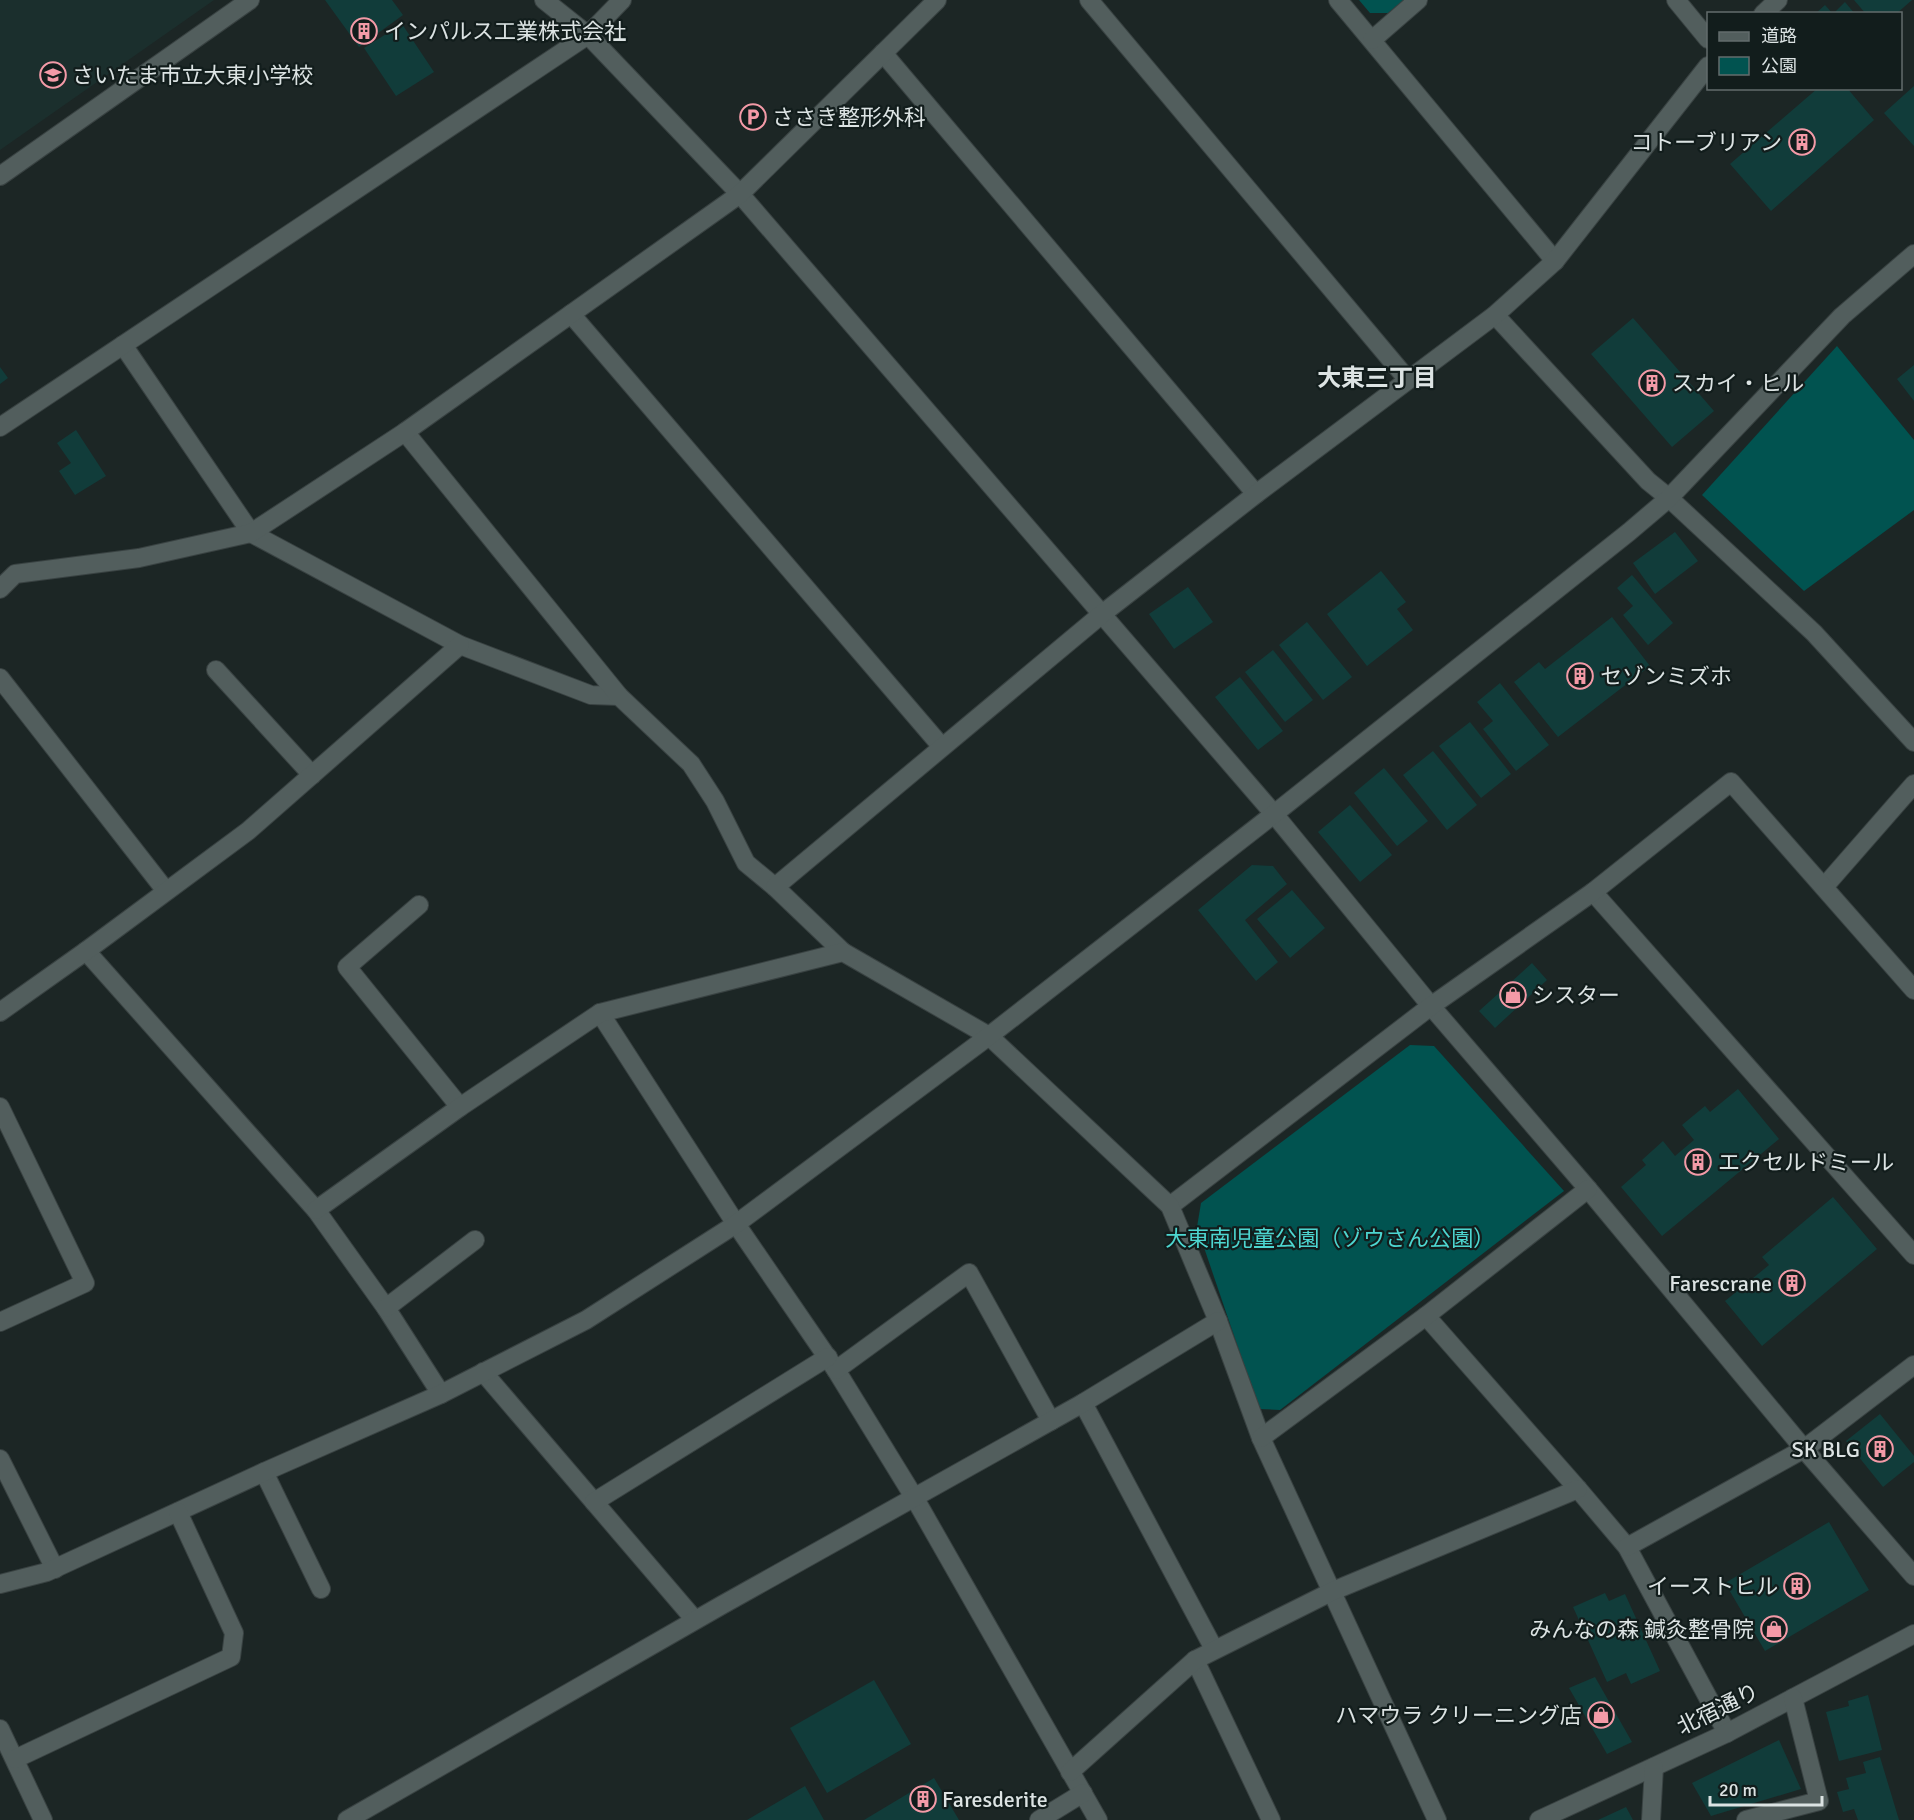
<svg xmlns="http://www.w3.org/2000/svg" width="1914" height="1820" font-family="Signika,'Noto Sans JP',sans-serif">
<style>
.built{fill:#1b2f2d}
.green{fill:#015350}
.building{fill:#113c3a}
.lines{fill:none;stroke-linecap:round;stroke-linejoin:round}
.minor-casing{stroke:#394242;stroke-width:20}
.minor{stroke:#525e5d;stroke-width:18}
.labels{text-anchor:middle;dominant-baseline:central;stroke-width:4.5;stroke-linejoin:round;paint-order:stroke}
.poi-label{font-size:22px;fill:#dce3e3;stroke:#121d1c;text-anchor:start}
.park-label{font-size:22px;fill:#4dd6d0;stroke:#121d1c}
.street-label{font-size:22px;fill:#dce3e3;stroke:#121d1c}
.neighbourhood-label{font-size:24px;font-weight:bold;fill:#dce3e3;stroke:#121d1c}
</style>
<rect width="100%" height="100%" fill="#1c2625"/>
<!-- built -->
<polygon class="built" points="0,0 214,0 0,150"/>
<!-- green -->
<g class="green">
<polygon points="1359,0 1404,0 1388,13 1370,13"/>
<polygon points="1837,346 1914,440 1914,510 1804,591 1702,495"/>
<polygon points="1410,1045 1434,1046 1564,1191 1280,1410 1259,1409 1197,1227 1201,1203"/>
</g>
<!-- building -->
<g class="building">
<polygon points="325,0 392,0 403,15 359,47"/>
<polygon points="1854,0 1912,0 1896,14 1866,14"/>
<polygon points="1845,2 1855,14 1833,14"/>
<polygon points="1825,5 1833,14 1815,14"/>
<polygon points="402,24 434,72 396,96 364,48"/>
<polygon points="1914,86 1914,146 1884,113"/>
<polygon points="1818,88 1847,88 1874,120 1771,211 1730,164"/>
<polygon points="1633,318 1714,411 1672,447 1591,354"/>
<polygon points="1914,365 1914,401 1897,379"/>
<polygon points="0,367 8,378 0,384"/>
<polygon points="76,430 106,476 75,495 59,471 71,463 57,443"/>
<polygon points="1675,532 1698,561 1655,594 1633,563"/>
<polygon points="1381,571 1406,602 1397,609 1413,630 1367,666 1327,614"/>
<polygon points="1632,575 1673,623 1648,645 1623,615 1633,606 1617,588"/>
<polygon points="1188,587 1213,622 1174,649 1149,614"/>
<polygon points="1612,617 1650,666 1558,737 1514,682 1539,662 1545,669"/>
<polygon points="1307,622 1352,677 1323,700 1279,645"/>
<polygon points="1273,650 1313,700 1285,722 1245,672"/>
<polygon points="1240,677 1283,731 1258,750 1215,697"/>
<polygon points="1500,683 1549,745 1516,771 1483,729 1493,721 1477,702"/>
<polygon points="1470,722 1511,774 1481,798 1439,746"/>
<polygon points="1433,751 1477,805 1447,830 1403,775"/>
<polygon points="1384,768 1428,821 1397,846 1354,793"/>
<polygon points="1350,805 1392,855 1360,882 1318,832"/>
<polygon points="1252,865 1273,866 1287,884 1245,920 1278,962 1256,981 1198,910"/>
<polygon points="1292,890 1325,928 1290,958 1257,919"/>
<polygon points="1532,963 1547,980 1495,1028 1479,1011"/>
<polygon points="1738,1089 1779,1139 1662,1236 1621,1187 1646,1165 1642,1160 1663,1141 1675,1156 1694,1140 1682,1125 1705,1106 1710,1112"/>
<polygon points="1833,1197 1877,1249 1762,1346 1725,1301 1769,1265 1762,1257"/>
<polygon points="1880,1414 1914,1456 1914,1462 1883,1487 1846,1441"/>
<polygon points="1829,1522 1869,1590 1765,1651 1725,1583"/>
<polygon points="1605,1593 1609,1601 1625,1594 1660,1671 1631,1684 1626,1673 1607,1682 1573,1607"/>
<polygon points="1595,1677 1632,1742 1607,1754 1569,1688"/>
<polygon points="874,1680 911,1744 827,1793 790,1728"/>
<polygon points="1868,1695 1882,1750 1839,1761 1826,1712 1849,1706 1848,1701"/>
<polygon points="1779,1740 1801,1789 1711,1816 1692,1783"/>
<polygon points="1880,1757 1899,1820 1858,1820 1854,1809 1843,1812 1837,1792 1849,1789 1846,1778 1866,1773 1863,1762"/>
<polygon points="934,1778 959,1820 864,1820"/>
<polygon points="805,1786 824,1820 747,1820"/>
<polygon points="1626,1807 1633,1820 1598,1820"/>
</g>
<g class="lines">
<!-- minor casing -->
<g class="minor-casing">
<g id="minor">
<polyline points="544,0 588,35 740,194 1274,814 1431,1006 1588,1189 1804,1449 1914,1576"/>
<polyline points="1089,0 1408,380"/>
<polyline points="1338,0 1555,261"/>
<polyline points="1676,0 1708,39"/>
<polyline points="1763,14 1778,0"/>
<polyline points="1372,40 1418,0"/>
<polyline points="883,53 1256,494"/>
<polyline points="0,176 250,0"/>
<polyline points="571,314 942,747"/>
<polyline points="1495,315 1648,481 1669,498 1814,633 1914,742"/>
<polyline points="123,345 251,533 460,645 591,695 619,696"/>
<polyline points="0,427 588,35 622,0"/>
<polyline points="405,432 619,696 691,764 715,801 746,863 775,887"/>
<polyline points="0,589 15,574 139,558 251,533 405,432 740,194 937,0"/>
<polyline points="216,670 312,775"/>
<polyline points="0,678 166,891"/>
<polyline points="1824,887 1914,784"/>
<polyline points="1593,892 1914,1255"/>
<polyline points="419,905 347,967 460,1107"/>
<polyline points="86,951 316,1210 386,1308 441,1394"/>
<polyline points="843,952 775,887 1102,614 1256,494 1495,315 1555,261 1708,66"/>
<polyline points="0,1012 86,951 248,831 460,645"/>
<polyline points="600,1013 736,1224 836,1370 914,1497 1098,1820"/>
<polyline points="0,1107 85,1283 0,1322"/>
<polyline points="1170,1206 1431,1006 1593,892 1731,782 1914,990"/>
<polyline points="316,1210 460,1107 600,1013 843,952 989,1036 1170,1206 1218,1321 1261,1438 1437,1820"/>
<polyline points="386,1308 475,1240"/>
<polyline points="1426,1316 1578,1489 1627,1547 1727,1733"/>
<polyline points="836,1370 969,1273 1051,1421"/>
<polyline points="483,1372 695,1620"/>
<polyline points="1083,1403 1214,1649"/>
<polyline points="1261,1438 1426,1316 1588,1189"/>
<polyline points="0,1459 55,1569"/>
<polyline points="264,1472 321,1589"/>
<polyline points="594,1502 828,1357"/>
<polyline points="1627,1547 1804,1449 1914,1365"/>
<polyline points="0,1584 47,1572 264,1472 441,1394 586,1320 736,1224 989,1036 1274,814 1629,532 1669,498 1842,316 1914,254"/>
<polyline points="1195,1660 1271,1820"/>
<polyline points="0,1729 43,1820"/>
<polyline points="15,1759 231,1657 234,1633 178,1512"/>
<polyline points="1070,1772 1195,1660 1333,1591 1578,1489"/>
<polyline points="347,1820 722,1605 1083,1403 1218,1321"/>
<polyline points="1039,1820 1083,1793"/>
<polyline points="1539,1820 1727,1733 1914,1634"/>
<polyline points="1651,1820 1654,1767"/>
<polyline points="1746,1820 1819,1801 1793,1698"/>
</g>
</g>
<!-- minor -->
<use href="#minor" class="minor"/>
</g>
<!-- icons -->
<defs>
<g id="building-ring" transform="scale(1.35)"><circle r="9.5" fill="#121d1c" stroke="#f39aa7" stroke-width="1.5"/><path d="M-4-6H4V6H1V3H-1V6H-4ZM-2.5-4.3h1.7v1.8h-1.7ZM.8-4.3h1.7v1.8H.8ZM-2.5-1h1.7V.8h-1.7ZM.8-1h1.7V.8H.8Z" fill="#f39aa7"/></g>
<g id="school-ring" transform="scale(1.35)"><circle r="9.5" fill="#121d1c" stroke="#f39aa7" stroke-width="1.5"/><path d="M0-5L7-2L0 1L-7-2ZM-4 1L0 2.5L4 1V4Q0 6-4 4Z" fill="#f39aa7"/></g>
<g id="parking-ring" transform="scale(1.35)"><circle r="9.5" fill="#121d1c" stroke="#f39aa7" stroke-width="1.5"/><path d="M-3.5-5.5H1a3.5 3.5 0 0 1 0 7H-1V5.5H-3.5ZM-1-3.4V-.6H.8a1.4 1.4 0 0 0 0-2.8Z" fill="#f39aa7"/></g>
<g id="shop-ring" transform="scale(1.35)"><circle r="9.5" fill="#121d1c" stroke="#f39aa7" stroke-width="1.5"/><path d="M-5-2.5h2.3a2.7 3.5 0 0 1 5.4 0H5L5.5 6h-11ZM-1.5-2.5h3a1.5 2.3 0 0 0-3 0Z" fill="#f39aa7"/></g>
</defs>
<g fill-rule="evenodd">
<use href="#building-ring" x="364" y="31"/>
<use href="#school-ring" x="53" y="75"/>
<use href="#parking-ring" x="753" y="117"/>
<use href="#building-ring" x="1802" y="142"/>
<use href="#building-ring" x="1652" y="383"/>
<use href="#building-ring" x="1580" y="676"/>
<use href="#shop-ring" x="1513" y="995"/>
<use href="#building-ring" x="1698" y="1162"/>
<use href="#building-ring" x="1792" y="1283"/>
<use href="#building-ring" x="1880" y="1449"/>
<use href="#building-ring" x="1797" y="1586"/>
<use href="#shop-ring" x="1774" y="1629"/>
<use href="#shop-ring" x="1601" y="1715"/>
<use href="#building-ring" x="923" y="1799"/>
</g>
<g class="labels">
<!-- poi labels -->
<g class="poi-label">
<text x="384" y="31">インパルス工業株式会社</text>
<text x="72" y="75">さいたま市立大東小学校</text>
<text x="772" y="117">ささき整形外科</text>
<text x="1782" y="142" text-anchor="end">コトーブリアン</text>
<text x="1672" y="383">スカイ・ヒル</text>
<text x="1600" y="676">セゾンミズホ</text>
<text x="1532" y="995">シスター</text>
<text x="1718" y="1162">エクセルドミール</text>
<text x="1772" y="1283" text-anchor="end">Farescrane</text>
<text x="1860" y="1449" text-anchor="end">SK BLG</text>
<text x="1778" y="1586" text-anchor="end">イーストヒル</text>
<text x="1754" y="1629" text-anchor="end">みんなの森 鍼灸整骨院</text>
<text x="1582" y="1715" text-anchor="end">ハマウラ クリーニング店</text>
<text x="942" y="1799">Faresderite</text>
</g>
<!-- park labels -->
<g class="park-label">
<text x="1330" y="1238">大東南児童公園（ゾウさん公園）</text>
</g>
<!-- street labels -->
<g class="street-label">
<text transform="translate(1718 1709) rotate(-26)">北宿通り</text>
</g>
<!-- neighbourhood labels -->
<g class="neighbourhood-label">
<text x="1377" y="378">大東三丁目</text>
</g>
</g>
<!-- legend -->
<rect x="1707" y="12" width="195" height="78" fill="#121d1c" stroke="#636c6c" stroke-width="1.5"/>
<rect x="1719" y="32" width="30" height="9" fill="#525e5d" stroke="#636c6c" stroke-width="1.5"/>
<text x="1761" y="42" font-size="18" fill="#dce3e3">道路</text>
<rect x="1719" y="57" width="30" height="18" fill="#015350" stroke="#636c6c" stroke-width="1.5"/>
<text x="1761" y="72" font-size="18" fill="#dce3e3">公園</text>
<!-- scale -->
<path d="M1710 1796v9h112v-9" fill="none" stroke="#dce3e3" stroke-width="3"/>
<text x="1719" y="1796" font-size="18" fill="#dce3e3" stroke="#121d1c" stroke-width="4.5" paint-order="stroke">20 m</text>
</svg>
